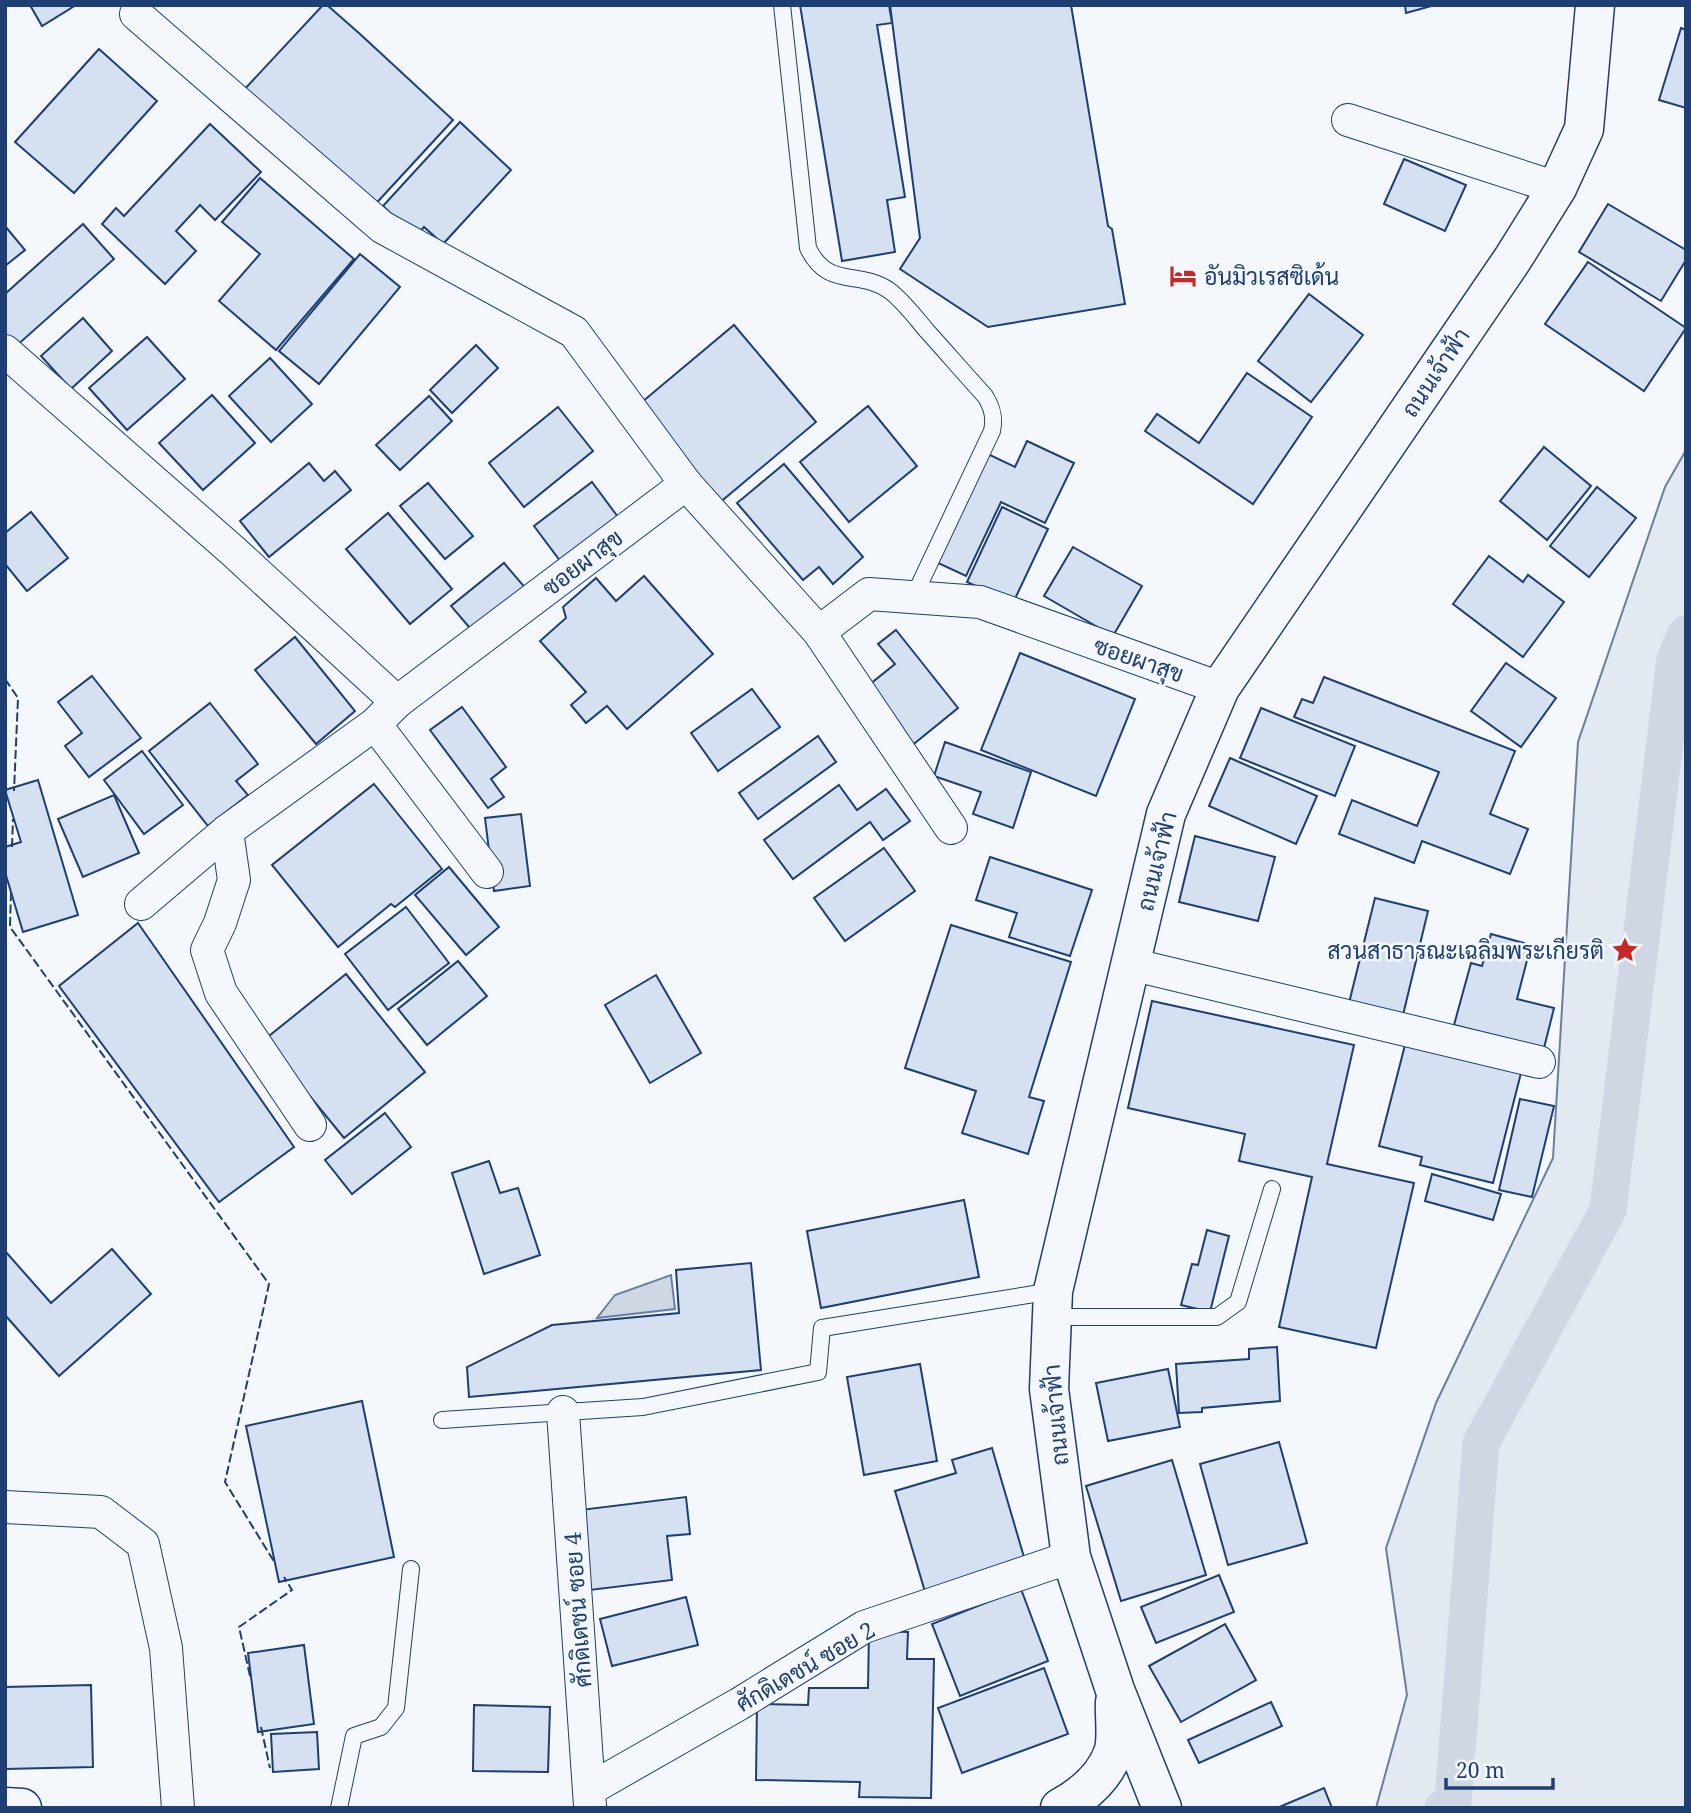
<svg xmlns="http://www.w3.org/2000/svg" width="1691" height="1813" font-family="'Noto Serif',Sarabun,serif">
<style>
.green{fill:#e3e9f0;stroke:#687fa3;stroke-width:2}
.water{fill:#cfd7e4;stroke:#687fa3;stroke-width:2}
.lines{fill:none;stroke-linecap:round;stroke-linejoin:round}
.canal{stroke:#cfd7e4;stroke-width:37}
.building{fill:#d5e0f0;stroke:#1d3f73;stroke-width:2}
.lane-casing{stroke:#1d3f73;stroke-width:18}
.street-casing{stroke:#1d3f73;stroke-width:34}
.secondary-casing{stroke:#1d3f73;stroke-width:41}
.lane{stroke:#f4f7fb;stroke-width:16}
.street{stroke:#f4f7fb;stroke-width:32}
.secondary{stroke:#f4f7fb;stroke-width:38}
.fence{stroke:#1d3f73;stroke-width:2;stroke-dasharray:9 3.5;stroke-linecap:butt}
.labels{text-anchor:middle;dominant-baseline:central;stroke-width:5;stroke-linejoin:round;paint-order:stroke}
.poi-label{font-size:23px;fill:#1d3f73;stroke:#f4f7fb;text-anchor:start}
.street-label{font-size:23px;fill:#1d3f73;stroke:#f4f7fb}
</style>
<rect width="100%" height="100%" fill="#f4f7fb"/>
<!-- green -->
<polygon class="green" points="1686,450 1686,1808 1376,1808 1407,1695 1386,1548 1436,1403 1553,1158 1578,742 1665,487"/>
<!-- water -->
<polygon class="water" points="671,1275 675,1309 597,1318 615,1295"/>
<g class="lines">
<!-- canal -->
<polyline class="canal" points="1443,1808 1453,1801 1481,1443 1608,1210 1675,659 1686,634"/>
</g>
<!-- building -->
<g class="building">
<polygon points="30,5 76,5 42,26"/>
<polygon points="323,5 327,5 360,34 453,120 370,210 242,92"/>
<polygon points="800,5 889,5 892,23 877,25 905,197 887,200 895,252 842,261"/>
<polygon points="890,5 1071,5 1108,226 1112,229 1125,304 988,327 900,269 920,238"/>
<polygon points="1405,5 1435,5 1406,13"/>
<polygon points="1681,28 1686,30 1686,108 1659,100"/>
<polygon points="99,49 157,101 74,193 15,142"/>
<polygon points="460,122 511,170 443,244 424,227 415,237 383,206"/>
<polygon points="210,124 261,172 215,220 200,205 176,231 196,251 165,284 102,224 116,208 124,216"/>
<polygon points="1404,159 1466,185 1445,231 1384,204"/>
<polygon points="260,178 354,259 276,350 219,301 260,254 222,222"/>
<polygon points="1608,204 1686,250 1686,260 1661,301 1579,252"/>
<polygon points="83,224 114,259 14,348 5,339 5,294"/>
<polygon points="5,226 25,250 5,266"/>
<polygon points="360,254 400,287 319,384 279,351"/>
<polygon points="1588,262 1686,328 1644,391 1545,324"/>
<polygon points="1309,294 1363,335 1311,402 1258,361"/>
<polygon points="83,318 112,351 71,389 41,356"/>
<polygon points="734,325 816,422 718,504 636,407"/>
<polygon points="147,337 185,379 127,430 89,388"/>
<polygon points="476,345 498,368 452,413 430,390"/>
<polygon points="270,358 312,404 271,442 229,396"/>
<polygon points="1247,373 1312,417 1253,504 1145,431 1157,414 1199,443"/>
<polygon points="212,395 255,443 203,490 159,443"/>
<polygon points="429,396 452,421 400,470 376,445"/>
<polygon points="868,406 917,466 849,522 800,462"/>
<polygon points="558,407 593,451 524,507 489,463"/>
<polygon points="1027,441 1074,463 1045,523 1001,502 966,576 936,562 988,454 1015,467"/>
<polygon points="1544,447 1591,486 1547,540 1500,501"/>
<polygon points="309,463 324,481 335,471 351,490 269,557 240,521"/>
<polygon points="784,464 863,557 833,584 819,567 803,580 737,503"/>
<polygon points="592,482 618,517 561,562 534,526"/>
<polygon points="428,483 473,536 445,559 400,506"/>
<polygon points="1597,487 1636,518 1589,577 1550,546"/>
<polygon points="1002,507 1048,529 1013,603 967,582"/>
<polygon points="31,512 68,558 27,591 5,564 5,533"/>
<polygon points="388,513 452,589 410,624 346,549"/>
<polygon points="1073,547 1142,586 1113,636 1044,596"/>
<polygon points="1489,556 1523,582 1528,575 1564,602 1523,657 1453,604"/>
<polygon points="504,563 528,591 475,634 451,606"/>
<polygon points="644,576 713,654 627,729 607,706 586,723 571,705 586,692 540,641 566,618 563,607 596,578 616,601"/>
<polygon points="896,630 958,708 910,747 864,689 895,664 878,644"/>
<polygon points="295,637 355,711 316,744 255,670"/>
<polygon points="1020,653 1135,699 1096,796 981,750"/>
<polygon points="1506,663 1556,698 1521,747 1471,711"/>
<polygon points="92,676 141,738 89,777 65,746 82,733 58,702"/>
<polygon points="1324,677 1515,751 1490,814 1528,829 1510,874 1422,841 1414,863 1339,834 1352,800 1417,826 1439,772 1294,717 1302,699 1313,703"/>
<polygon points="752,689 780,727 718,771 691,733"/>
<polygon points="210,703 258,764 236,781 248,795 208,826 149,751"/>
<polygon points="462,707 506,767 491,779 504,797 488,808 430,730"/>
<polygon points="1261,708 1355,746 1335,796 1240,758"/>
<polygon points="818,736 836,762 758,819 739,793"/>
<polygon points="945,742 1031,772 1013,828 973,814 981,792 934,776"/>
<polygon points="142,751 183,805 144,834 104,780"/>
<polygon points="1230,758 1317,796 1296,844 1209,806"/>
<polygon points="38,780 78,915 23,932 5,872 5,847 21,842 5,790"/>
<polygon points="374,784 442,869 395,907 391,904 338,947 272,865"/>
<polygon points="839,785 857,810 886,789 910,821 883,840 870,822 793,879 764,840"/>
<polygon points="114,795 139,853 83,877 58,819"/>
<polygon points="521,814 530,886 494,891 485,818"/>
<polygon points="1195,836 1275,857 1258,921 1179,902"/>
<polygon points="884,848 915,891 845,941 814,898"/>
<polygon points="990,857 1092,890 1070,956 1009,937 1017,913 976,900"/>
<polygon points="449,867 499,927 466,955 415,895"/>
<polygon points="1375,898 1428,911 1403,1015 1349,1003"/>
<polygon points="406,907 449,963 388,1010 345,954"/>
<polygon points="138,923 294,1147 219,1202 59,986"/>
<polygon points="951,925 1071,962 1029,1097 1044,1101 1028,1154 962,1133 976,1091 905,1068"/>
<polygon points="1491,934 1531,945 1517,999 1554,1008 1544,1048 1454,1025 1471,963 1482,966"/>
<polygon points="458,961 487,996 427,1045 398,1009"/>
<polygon points="346,974 425,1072 344,1138 264,1040"/>
<polygon points="656,975 701,1053 650,1083 605,1005"/>
<polygon points="1152,1001 1354,1045 1327,1164 1414,1183 1376,1348 1279,1327 1312,1177 1239,1161 1245,1134 1128,1108"/>
<polygon points="1405,1045 1521,1073 1493,1183 1420,1165 1422,1157 1379,1146"/>
<polygon points="1520,1099 1554,1106 1532,1197 1499,1190"/>
<polygon points="385,1113 411,1147 352,1194 325,1160"/>
<polygon points="489,1161 500,1193 518,1188 540,1255 484,1274 452,1173"/>
<polygon points="1432,1174 1501,1194 1493,1220 1425,1201"/>
<polygon points="964,1200 979,1277 821,1308 807,1231"/>
<polygon points="1207,1230 1229,1236 1210,1312 1181,1305 1192,1264 1198,1265"/>
<polygon points="112,1249 151,1294 59,1376 5,1315 5,1251 51,1303"/>
<polygon points="751,1263 761,1370 469,1397 467,1367 552,1325 679,1313 676,1270"/>
<polygon points="1277,1347 1280,1401 1202,1408 1202,1412 1179,1413 1176,1364 1249,1359 1249,1349"/>
<polygon points="920,1364 937,1461 864,1475 847,1377"/>
<polygon points="1168,1369 1180,1427 1108,1441 1096,1383"/>
<polygon points="362,1401 394,1557 279,1582 246,1426"/>
<polygon points="1279,1442 1307,1543 1228,1565 1200,1464"/>
<polygon points="992,1448 1026,1564 926,1595 895,1491 956,1473 952,1460"/>
<polygon points="1172,1460 1206,1575 1121,1601 1086,1486"/>
<polygon points="686,1497 690,1534 667,1536 672,1580 590,1590 580,1510"/>
<polygon points="1219,1575 1234,1612 1156,1643 1141,1607"/>
<polygon points="1021,1589 1048,1661 960,1696 932,1624"/>
<polygon points="686,1597 698,1645 612,1666 600,1619"/>
<polygon points="1225,1624 1256,1680 1181,1722 1149,1666"/>
<polygon points="869,1631 908,1632 907,1659 934,1659 931,1798 859,1797 860,1782 756,1780 757,1704 808,1705 809,1688 868,1688"/>
<polygon points="304,1645 314,1724 258,1732 248,1653"/>
<polygon points="1044,1668 1068,1734 962,1773 938,1708"/>
<polygon points="91,1685 93,1767 5,1769 5,1687"/>
<polygon points="1271,1702 1282,1726 1199,1763 1188,1740"/>
<polygon points="474,1705 550,1707 548,1772 473,1771"/>
<polygon points="317,1732 319,1769 273,1772 271,1734"/>
<polygon points="1324,1788 1332,1808 1277,1808"/>
</g>
<g class="lines">
<!-- lane casing -->
<g class="lane-casing">
<g id="lane">
<path d="M782 5 808 248C828 290 860 269 890 291 904 302 916 318 927 331 946 352 965 374 985 396 992 407 995 417 992 431L914 596"/>
<polyline points="1052,1317 1217,1317 1238,1302 1272,1189"/>
<polyline points="442,1420 643,1407 818,1372 822,1328 1053,1291"/>
<polyline points="339,1808 354,1736 381,1727 396,1708 411,1569"/>
</g>
</g>
<!-- street casing -->
<g class="street-casing">
<g id="street">
<polyline points="136,14 382,227 574,332 686,484 819,632 869,594 980,602 1220,688"/>
<polyline points="1348,120 1557,188"/>
<polyline points="5,351 233,551 397,702"/>
<polyline points="819,632 951,828"/>
<polyline points="375,724 487,872"/>
<polyline points="227,831 234,880 220,923 207,950 221,993 310,1125"/>
<polyline points="141,904 227,831 375,724 397,702 686,484"/>
<polyline points="1130,964 1539,1062"/>
<polyline points="563,1412 590,1806"/>
<polyline points="5,1507 101,1512 143,1544 166,1648 178,1808"/>
<polyline points="590,1789 739,1704 864,1627 1071,1557"/>
</g>
</g>
<!-- secondary casing -->
<g class="secondary-casing">
<g id="secondary">
<polyline points="5,1807 22,1808"/>
<path d="M1060 1808C1082 1796 1104 1778 1113 1753 1118 1739 1114 1717 1115 1702"/>
<polyline points="1162,1808 1115,1690 1071,1557 1049,1389 1053,1291 1166,814 1220,688 1512,260 1557,188 1584,129 1595,5"/>
</g>
</g>
<!-- lane -->
<use href="#lane" class="lane"/>
<!-- street -->
<use href="#street" class="street"/>
<!-- secondary -->
<use href="#secondary" class="secondary"/>
<!-- fence -->
<g class="fence">
<polyline points="5,679 18,698 14,791"/>
<polyline points="12,847 13,819"/>
<polyline points="11,892 10,927 269,1284 225,1482 275,1563"/>
<polyline points="250,1676 239,1627 292,1590 284,1577"/>
<polyline points="261,1727 270,1768"/>
</g>
</g>
<!-- icons -->
<defs>
<g id="hotel-bare" transform="scale(2.1)"><path d="M-6-4.5h1.5V1H6V5H4.5V3h-9V5H-6ZM-4 0a1.8 1.8 0 1 1 3.6 0ZM.5 0V-2.5h3Q6-2.5 6 0Z" fill="#c62828" stroke="#f4f7fb" stroke-width="2.5" paint-order="stroke"/></g>
<g id="sight-bare" transform="scale(2.1)"><path d="M0-6L1.8-2.2L6-1.7L2.9 1.2L3.7 5.4L0 3.3L-3.7 5.4L-2.9 1.2L-6-1.7L-1.8-2.2Z" fill="#c62828" stroke="#f4f7fb" stroke-width="2.5" paint-order="stroke"/></g>
</defs>
<g fill-rule="evenodd">
<use href="#hotel-bare" x="1183" y="276"/>
<use href="#sight-bare" x="1625" y="950"/>
</g>
<g class="labels">
<!-- poi labels -->
<g class="poi-label">
<text x="1204" y="276">อันมิวเรสซิเด้น</text>
<text x="1604" y="950" text-anchor="end">สวนสาธารณะเฉลิมพระเกียรติ</text>
</g>
<!-- street labels -->
<g class="street-label">
<text transform="translate(1435 372) rotate(-56)">ถนนเจ้าฟ้า</text>
<text transform="translate(582 562) rotate(-37)">ซอยผาสุข</text>
<text transform="translate(1139 659) rotate(19)">ซอยผาสุข</text>
<text transform="translate(1156 861) rotate(-76)">ถนนเจ้าฟ้า</text>
<text transform="translate(1055 1415) rotate(-95)">ถนนเจ้าฟ้า</text>
<text transform="translate(577 1610) rotate(-94)">ศักดิเดชน์ ซอย 4</text>
<text transform="translate(805 1666) rotate(-30)">ศักดิเดชน์ ซอย 2</text>
</g>
</g>
<!-- border -->
<rect width="1691" height="1813" fill="none" stroke="#1d3f73" stroke-width="14"/>
<!-- scale -->
<path d="M1446 1778v10h107v-10" fill="none" stroke="#1d3f73" stroke-width="3.5"/>
<text x="1456" y="1778" font-size="21" fill="#1d3f73" stroke="#f4f7fb" stroke-width="5" paint-order="stroke">20 m</text>
</svg>
